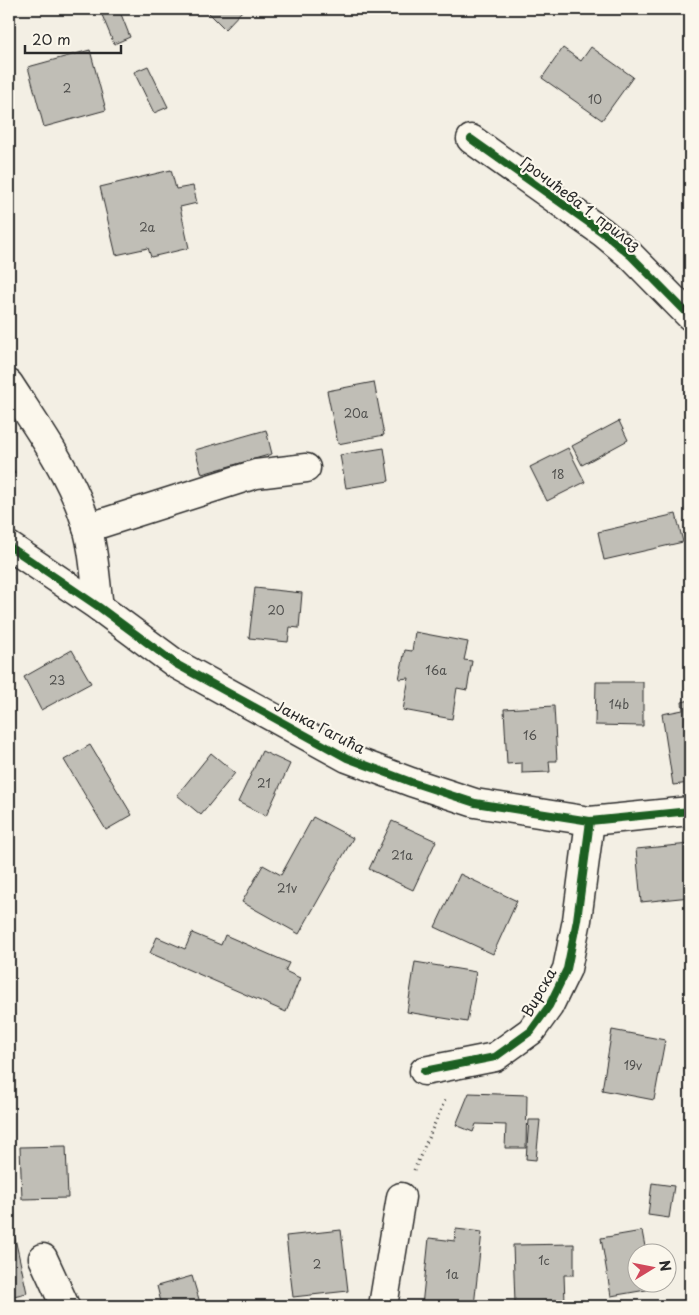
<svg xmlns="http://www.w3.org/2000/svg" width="699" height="1315" font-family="'Playpen Sans',sans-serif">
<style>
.building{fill:#c0beb6;stroke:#2b2b2b}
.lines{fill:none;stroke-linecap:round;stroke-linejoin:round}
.minor-casing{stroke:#2b2b2b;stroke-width:31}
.path{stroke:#2b2b2b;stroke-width:3;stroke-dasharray:1 4;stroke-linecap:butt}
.minor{stroke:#fbf7ec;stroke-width:28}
.cycleway-casing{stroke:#fbf7ec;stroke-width:11}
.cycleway{stroke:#1b5e20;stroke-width:8}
.labels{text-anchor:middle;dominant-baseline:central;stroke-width:4.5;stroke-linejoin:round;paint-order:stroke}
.number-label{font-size:12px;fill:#50504e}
.street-label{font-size:15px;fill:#2b2b2b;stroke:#fbf7ec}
</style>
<rect width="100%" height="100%" fill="#f3efe4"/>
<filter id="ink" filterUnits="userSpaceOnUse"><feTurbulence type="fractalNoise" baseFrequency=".02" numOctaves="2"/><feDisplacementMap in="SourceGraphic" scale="10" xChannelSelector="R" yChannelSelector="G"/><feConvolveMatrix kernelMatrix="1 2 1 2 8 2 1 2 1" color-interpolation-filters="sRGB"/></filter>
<g filter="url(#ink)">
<!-- building -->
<g class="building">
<polygon points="119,9 130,37 114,44 102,15"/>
<polygon points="205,9 244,9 225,29"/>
<polygon points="591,47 633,77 602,120 542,78 563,48 581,61"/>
<polygon points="90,50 106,110 44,127 28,67"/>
<polygon points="148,66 168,107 154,113 134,72"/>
<polygon points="171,170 176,189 193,186 197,203 180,207 189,248 151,257 148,248 116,255 100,187"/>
<polygon points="374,382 384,435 338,444 327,391"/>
<polygon points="619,421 628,440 582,465 572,446"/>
<polygon points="266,430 272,454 202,474 195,450"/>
<polygon points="384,448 389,481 346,488 340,455"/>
<polygon points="568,448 585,482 547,501 530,467"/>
<polygon points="9,461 15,473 9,476"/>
<polygon points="676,514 683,542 604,560 598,532"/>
<polygon points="255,588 302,593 299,628 290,627 288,642 249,638"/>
<polygon points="415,632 468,642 464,660 472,661 467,690 457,688 452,719 403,710 409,678 399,679 405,650 412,651"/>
<polygon points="72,650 91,683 41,710 24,677"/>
<polygon points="596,682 643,682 643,726 595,725"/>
<polygon points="690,700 690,783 673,785 662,714 683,710 682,702"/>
<polygon points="554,706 557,761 549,761 550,772 522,773 522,763 507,764 504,709"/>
<polygon points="90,745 132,815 106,830 64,760"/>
<polygon points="262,751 290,764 266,816 238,802"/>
<polygon points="211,753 235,773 201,815 177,795"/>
<polygon points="313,817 353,838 299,934 242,902 263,865 281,875"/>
<polygon points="392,821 436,841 413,890 369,869"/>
<polygon points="690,844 690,897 641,902 636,849"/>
<polygon points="460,874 517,901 493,954 435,927"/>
<polygon points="192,933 221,945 225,935 289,963 285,971 300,978 286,1012 150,953 157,937 185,949"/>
<polygon points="415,962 476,972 467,1022 407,1012"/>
<polygon points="612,1030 665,1040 654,1100 602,1090"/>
<polygon points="469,1093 527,1095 526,1148 505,1148 506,1125 476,1124 473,1132 456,1125"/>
<polygon points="529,1120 540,1120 536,1160 526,1159"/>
<polygon points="66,1146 68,1198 22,1199 20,1147"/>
<polygon points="652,1183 674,1186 669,1218 648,1215"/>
<polygon points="9,1211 27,1293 9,1297"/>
<polygon points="456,1229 482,1232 474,1306 422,1306 429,1238 455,1241"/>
<polygon points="341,1230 348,1291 293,1297 286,1236"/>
<polygon points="642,1231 646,1252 636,1252 636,1282 651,1282 652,1289 611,1296 601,1238"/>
<polygon points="574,1244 574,1275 564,1275 565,1302 515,1303 513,1245"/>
<polygon points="192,1276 201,1306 162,1306 157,1286"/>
</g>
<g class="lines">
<!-- minor casing -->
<g class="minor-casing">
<g id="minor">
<polyline points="471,139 602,232 631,256 690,316"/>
<path d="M9 384C36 426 68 469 84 517 94 545 95 578 99 607"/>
<polyline points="87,528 256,474 306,468"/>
<polyline points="9,546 99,607 176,664 347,758 411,782 475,803 590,821 690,811"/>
<polyline points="424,1071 495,1057 531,1031 549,1006 567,969 577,920 590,821"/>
<polyline points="43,1258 65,1306"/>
<polyline points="383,1306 401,1197"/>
</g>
</g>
<!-- path -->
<polyline class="path" points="414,1170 446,1098"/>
<!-- minor -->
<use href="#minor" class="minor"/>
<!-- cycleway casing -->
<g class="cycleway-casing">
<g id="cycleway">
<polyline points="471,139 602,232 631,256 690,316"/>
<polyline points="9,546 99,607 176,664 347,758 411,782 475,803 590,821 690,811"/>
<polyline points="424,1071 495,1057 531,1031 549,1006 567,969 577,920 590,821"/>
</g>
</g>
<!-- cycleway -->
<use href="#cycleway" class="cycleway"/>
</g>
</g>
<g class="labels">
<!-- number labels -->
<g class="number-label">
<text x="67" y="88">2</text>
<text x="595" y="99">10</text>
<text x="147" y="227">2a</text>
<text x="356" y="413">20a</text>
<text x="558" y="474">18</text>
<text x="276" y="610">20</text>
<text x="436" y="670">16a</text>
<text x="57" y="680">23</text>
<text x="619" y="704">14b</text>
<text x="530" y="735">16</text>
<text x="264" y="783">21</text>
<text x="402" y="855">21a</text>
<text x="287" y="888">21v</text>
<text x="633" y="1065">19v</text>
<text x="544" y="1260">1c</text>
<text x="317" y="1264">2</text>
<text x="452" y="1274">1a</text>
</g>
<!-- street labels -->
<g class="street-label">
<text transform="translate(581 203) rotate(37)">Грочићева 1. прилаз</text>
<text transform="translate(320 726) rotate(27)">Јанка Гагића</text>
<text transform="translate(538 992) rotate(-60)">Вирска</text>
</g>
</g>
<!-- margin -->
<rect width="699" height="1315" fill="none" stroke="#fbf7ec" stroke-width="30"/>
<rect x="15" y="15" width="669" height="1285" fill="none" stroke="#2b2b2b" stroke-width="2" filter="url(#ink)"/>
<!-- north arrow -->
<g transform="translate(652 1268) rotate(80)"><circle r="24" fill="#fbf7ec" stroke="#a8a59f"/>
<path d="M0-4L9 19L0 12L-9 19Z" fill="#d1495b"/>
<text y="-8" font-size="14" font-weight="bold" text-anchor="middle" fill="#2b2b2b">N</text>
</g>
<!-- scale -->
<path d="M25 45v8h96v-8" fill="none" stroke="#2b2b2b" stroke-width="2.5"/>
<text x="32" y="45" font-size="15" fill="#2b2b2b" stroke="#fbf7ec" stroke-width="4" paint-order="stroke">20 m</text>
</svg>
